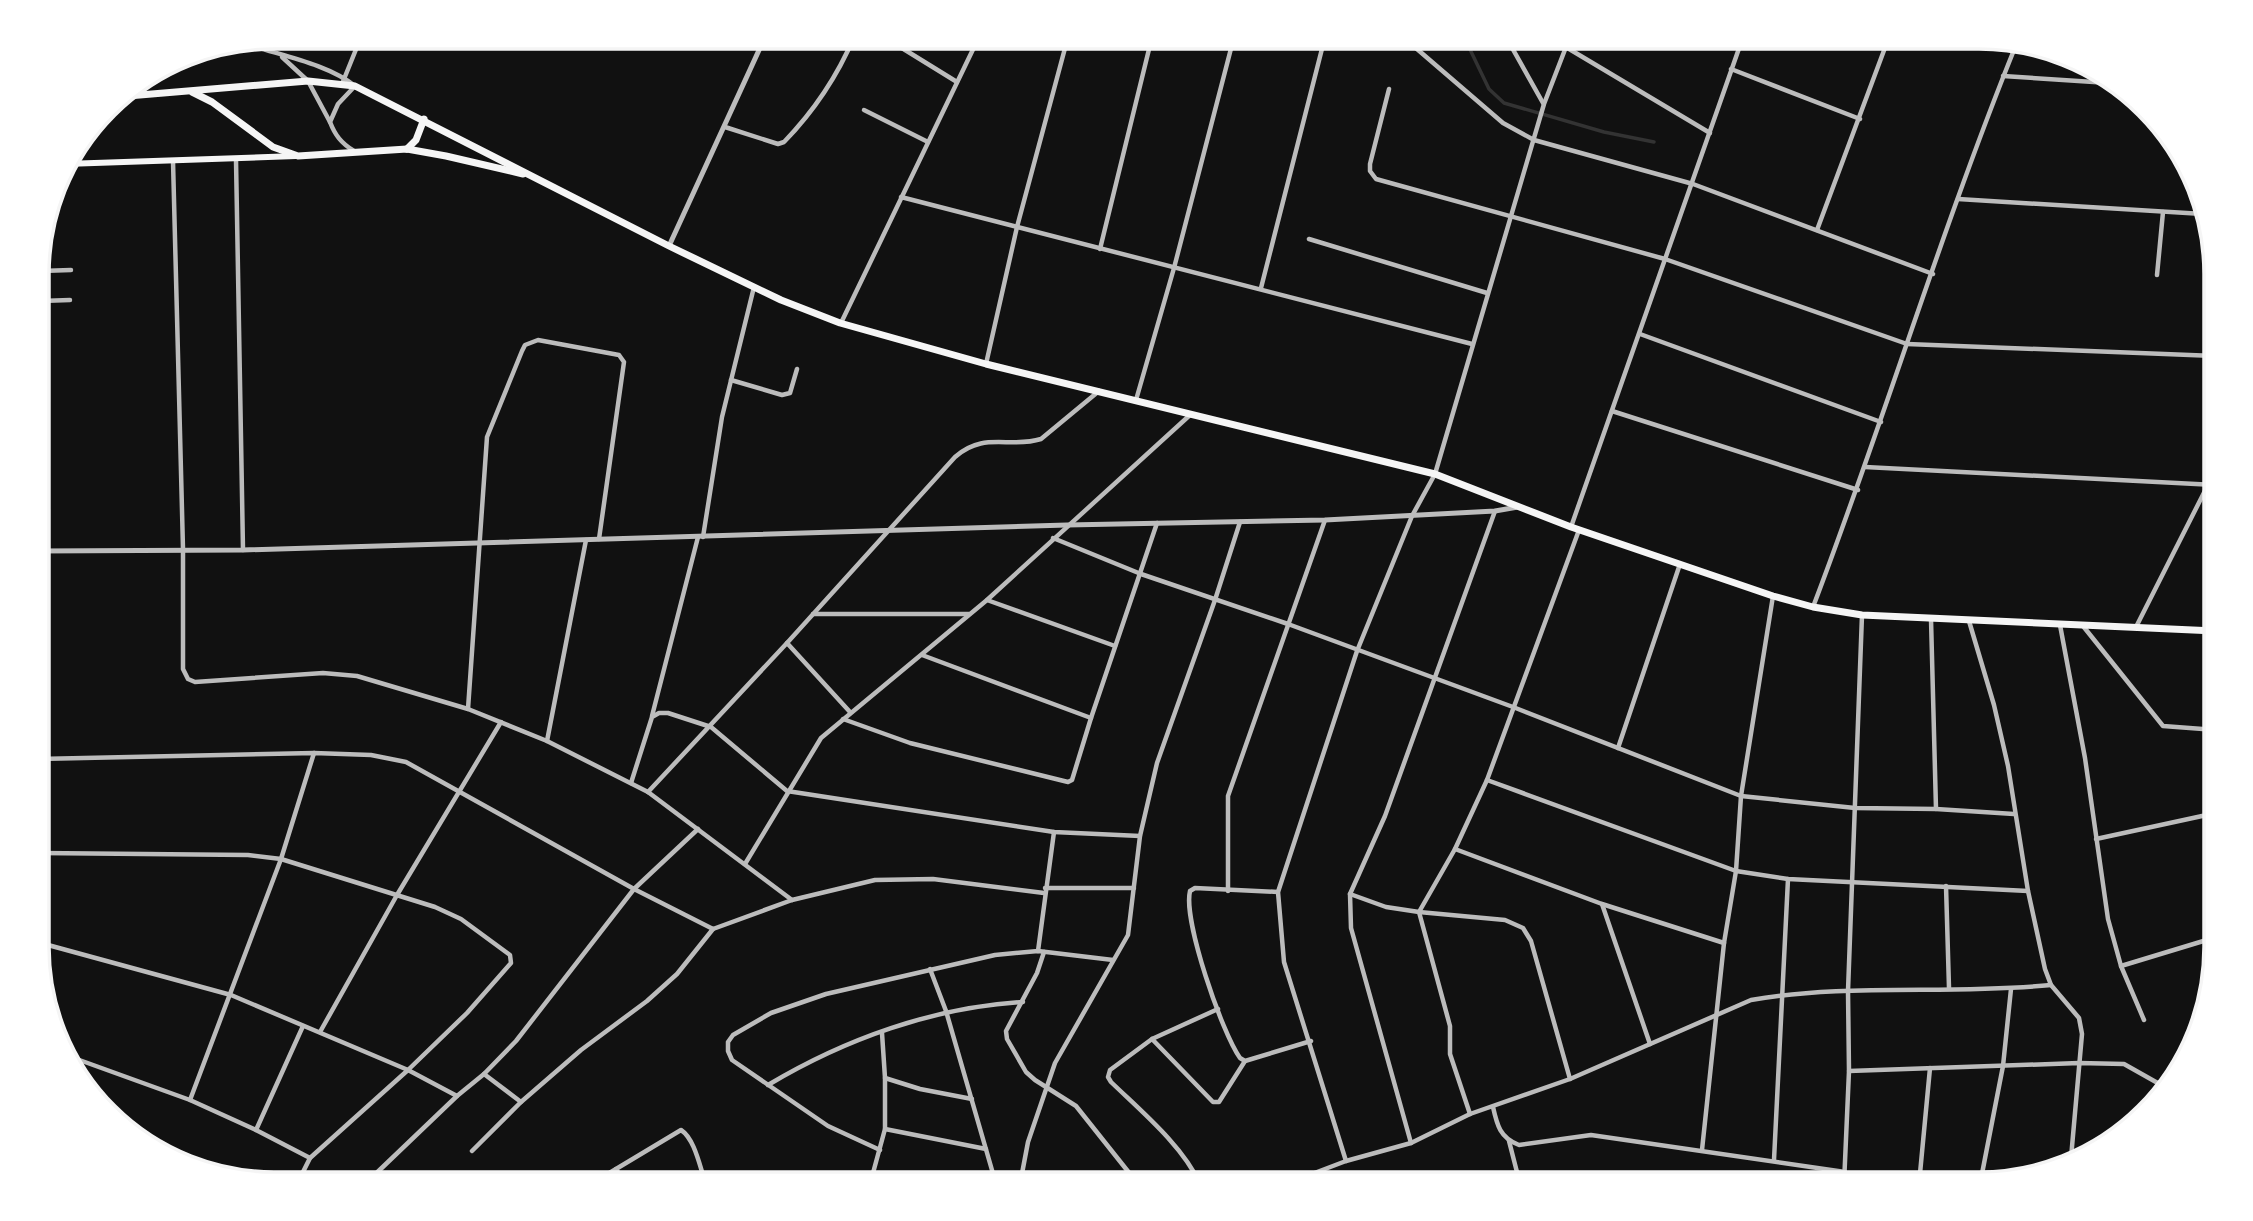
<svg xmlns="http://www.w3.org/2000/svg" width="2253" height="1221" font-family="Manrope,sans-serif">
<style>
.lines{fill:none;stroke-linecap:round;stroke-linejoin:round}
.stream{stroke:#333;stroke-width:3.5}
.minor{stroke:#bcbcbc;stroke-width:4.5}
.tertiary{stroke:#bcbcbc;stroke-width:5}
.secondary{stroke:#f5f5f5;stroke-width:6}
.primary{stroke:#f5f5f5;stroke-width:7}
.rim{fill:none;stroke:#f5f5f5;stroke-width:3.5}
</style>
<rect width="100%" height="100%" fill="#111"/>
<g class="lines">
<!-- stream -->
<polyline class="stream" points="1464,37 1489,89 1504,103 1604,132 1654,142"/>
<!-- minor -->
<g class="minor">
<polyline points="884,37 957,82"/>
<polyline points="1403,37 1503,123 1534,140 1693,184 1933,274"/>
<polyline points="1506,37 1543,103"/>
<polyline points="1549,37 1710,133"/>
<path d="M244 43C278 55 326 63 355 86L338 104 330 122C335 135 341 143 354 151"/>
<polyline points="282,57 308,81 330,122"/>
<polyline points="1731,69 1860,119"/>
<polyline points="2003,76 2109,83"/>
<polyline points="342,84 361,37"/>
<polyline points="1389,89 1370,164 1370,171 1376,179 1665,259 1907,344 2215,356"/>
<polyline points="864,110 928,142"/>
<path d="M725 127 778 144 784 142C815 110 837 77 854 37"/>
<polyline points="2165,136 2166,133"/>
<polyline points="236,160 243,550"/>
<polyline points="173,161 183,549 183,669 188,679 195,682 323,673 357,676 468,709 547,741 648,792 792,900"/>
<polyline points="901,197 1472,344"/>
<polyline points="1958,199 2203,214"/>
<polyline points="1817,230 1889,37"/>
<polyline points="1309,239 1487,293"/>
<polyline points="40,247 45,551 41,663 47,853 46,996"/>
<polyline points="1100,249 1152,37"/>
<polyline points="41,271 71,270"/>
<polyline points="2157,275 2163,212"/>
<polyline points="1261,288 1325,37"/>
<polyline points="41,301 70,300"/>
<polyline points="841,323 979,37"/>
<polyline points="1640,334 1881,422"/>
<polyline points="986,364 1017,227 1068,37"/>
<polyline points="731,380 782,395 790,393 797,369"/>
<polyline points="1136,400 1174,268 1234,37"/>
<polyline points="1612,411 1858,490"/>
<polyline points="1865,467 2215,485"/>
<polyline points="1571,527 1743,37"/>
<polyline points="703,537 722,417 754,287"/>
<polyline points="1053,538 1141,574 1288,624 1513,707 1741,796 1855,808 1936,809 2014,814"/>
<polyline points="987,600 1115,646"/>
<path d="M1813 607C1884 421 1941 230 2016 45"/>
<polyline points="813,614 969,614"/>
<polyline points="1931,619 1936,809"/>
<polyline points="1969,621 1994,705 2008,766 2028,891 2045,969 2051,985 2079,1018 2082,1034 2071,1158"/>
<polyline points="2060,625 2085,758 2108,919 2121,966 2144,1020"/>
<polyline points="2083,626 2163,726 2216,730"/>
<polyline points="2136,627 2215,471"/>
<polyline points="787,643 850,712"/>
<polyline points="922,655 1091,718"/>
<polyline points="468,709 487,437 522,351 525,345 538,340 619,355 624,362 599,539"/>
<polyline points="652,716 698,537"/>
<polyline points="843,719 910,743 1068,782 1072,780 1091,718 1157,523"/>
<polyline points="547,741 586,540"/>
<polyline points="1618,748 1680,564"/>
<polyline points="38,759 314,753 371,755 406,762 634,889 713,929 792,900 875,880 933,879 1044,893"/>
<polyline points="1487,780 1736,871 1788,879 2028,891"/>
<polyline points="631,783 652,717 659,713 668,713 711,727 787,791 1054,832 1140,836"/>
<path d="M648 792 787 643 955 457C984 431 1009 449 1041 439L1099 391"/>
<polyline points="2096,839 2216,813"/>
<polyline points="1455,849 1602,904 1724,943"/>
<polyline points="39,853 248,855 281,859 435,907 461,919 510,955 511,963 467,1013 408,1070 310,1158 297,1184"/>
<polyline points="745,864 821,738 987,600 1190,415"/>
<polyline points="1946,886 1949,988"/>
<polyline points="1045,888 1134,888"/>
<polyline points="1228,891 1228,796 1325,520"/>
<path d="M1278 892 1195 888 1190 891C1183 920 1222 1033 1240 1058L1245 1061 1311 1041"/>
<polyline points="1350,894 1386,907 1419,912 1505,920 1523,928 1531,941 1570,1079"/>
<polyline points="1602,904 1650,1044"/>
<polyline points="39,945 48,945 231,995 408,1070 457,1096"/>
<polyline points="1038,951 1054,832"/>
<polyline points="1044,952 1037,973 1006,1031 1007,1039 1026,1072 1035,1080 1076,1106 1138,1184"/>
<polyline points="2121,966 2210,939"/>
<polyline points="930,969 946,1011 996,1184"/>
<polyline points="320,1032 397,895 501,722"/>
<polyline points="1152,1039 1213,1102 1219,1102 1245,1061"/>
<polyline points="71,1057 190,1100 256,1130 310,1158"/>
<polyline points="1849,1071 2079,1063 2124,1064 2163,1086"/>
<polyline points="484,1074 521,1102"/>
<polyline points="885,1078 920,1089 972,1099"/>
<polyline points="2159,1083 2174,1072"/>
<path d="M768 1085C845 1039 934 1007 1023 1002"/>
<polyline points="190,1100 281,859 314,753"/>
<path d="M1493 1107C1497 1125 1500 1138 1519 1145L1591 1135 1845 1172"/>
<polyline points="1470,1114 1450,1054 1450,1026 1419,912 1455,849 1487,780 1579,530"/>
<polyline points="885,1129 986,1149"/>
<polyline points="256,1130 303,1026"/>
<polyline points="1509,1141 1518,1176 1512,1184"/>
<polyline points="1411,1143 1351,928 1350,894 1385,816 1495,511"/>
<polyline points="880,1150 828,1126 732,1060 728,1051 728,1042 733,1035 771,1013 826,994 995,955 1038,951 1113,960"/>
<polyline points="1702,1150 1724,943 1736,871 1741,796 1773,596"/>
<polyline points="472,1151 521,1102 581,1050 647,1001 677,974 713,929"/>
<polyline points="1774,1160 1788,879"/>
<polyline points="1346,1161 1284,962 1278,892 1357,651 1412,516 1435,474 1544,104 1566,47"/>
<polyline points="616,1169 625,1184"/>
<polyline points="365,1184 457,1096 484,1074 516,1041 634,889 698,829"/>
<path d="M591 1184 681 1130C695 1139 700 1168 706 1184"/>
<polyline points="870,1184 885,1129 885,1078 882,1033"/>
<polyline points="1020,1184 1028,1142 1055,1063 1128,935 1140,836 1157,763 1215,600 1240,522"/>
<path d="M1200 1184C1183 1146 1141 1111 1111 1082L1108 1077 1110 1070 1152 1039 1218 1009"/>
<path d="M1293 1184 1304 1177 1346 1161 1411 1143 1470 1114 1570 1079 1751 1000C1850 983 1951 995 2051 985"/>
<polyline points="1844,1184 1849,1071 1848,991 1862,615"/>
<polyline points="1919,1184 1930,1068"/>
<polyline points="1980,1184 2003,1066 2011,989"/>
</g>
<!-- tertiary -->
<g class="tertiary">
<polyline points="669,246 765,37"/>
<polyline points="38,551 243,550 1067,525 1325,520 1495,511 1518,507"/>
</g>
<!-- secondary -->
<polyline class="secondary" points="65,164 296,156"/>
<!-- primary -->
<g class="primary">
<polyline points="192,92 212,102 273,147 298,156 407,149 446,156 523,174"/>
<polyline points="116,97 308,81 355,86 669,246 781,300 840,323 986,364 1435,474 1571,527 1773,596 1813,607 1862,615 2215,631"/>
<polyline points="407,149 416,140 424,119"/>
</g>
</g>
<!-- crop -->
<path d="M0 0H2253V1221H0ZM274 49H1979A225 225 0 0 1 2204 274V947A225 225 0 0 1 1979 1172H274A225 225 0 0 1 49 947V274A225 225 0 0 1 274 49Z" fill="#fff" fill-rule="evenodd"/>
<path class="rim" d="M274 49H1979A225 225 0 0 1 2204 274V947A225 225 0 0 1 1979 1172H274A225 225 0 0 1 49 947V274A225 225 0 0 1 274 49Z"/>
</svg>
